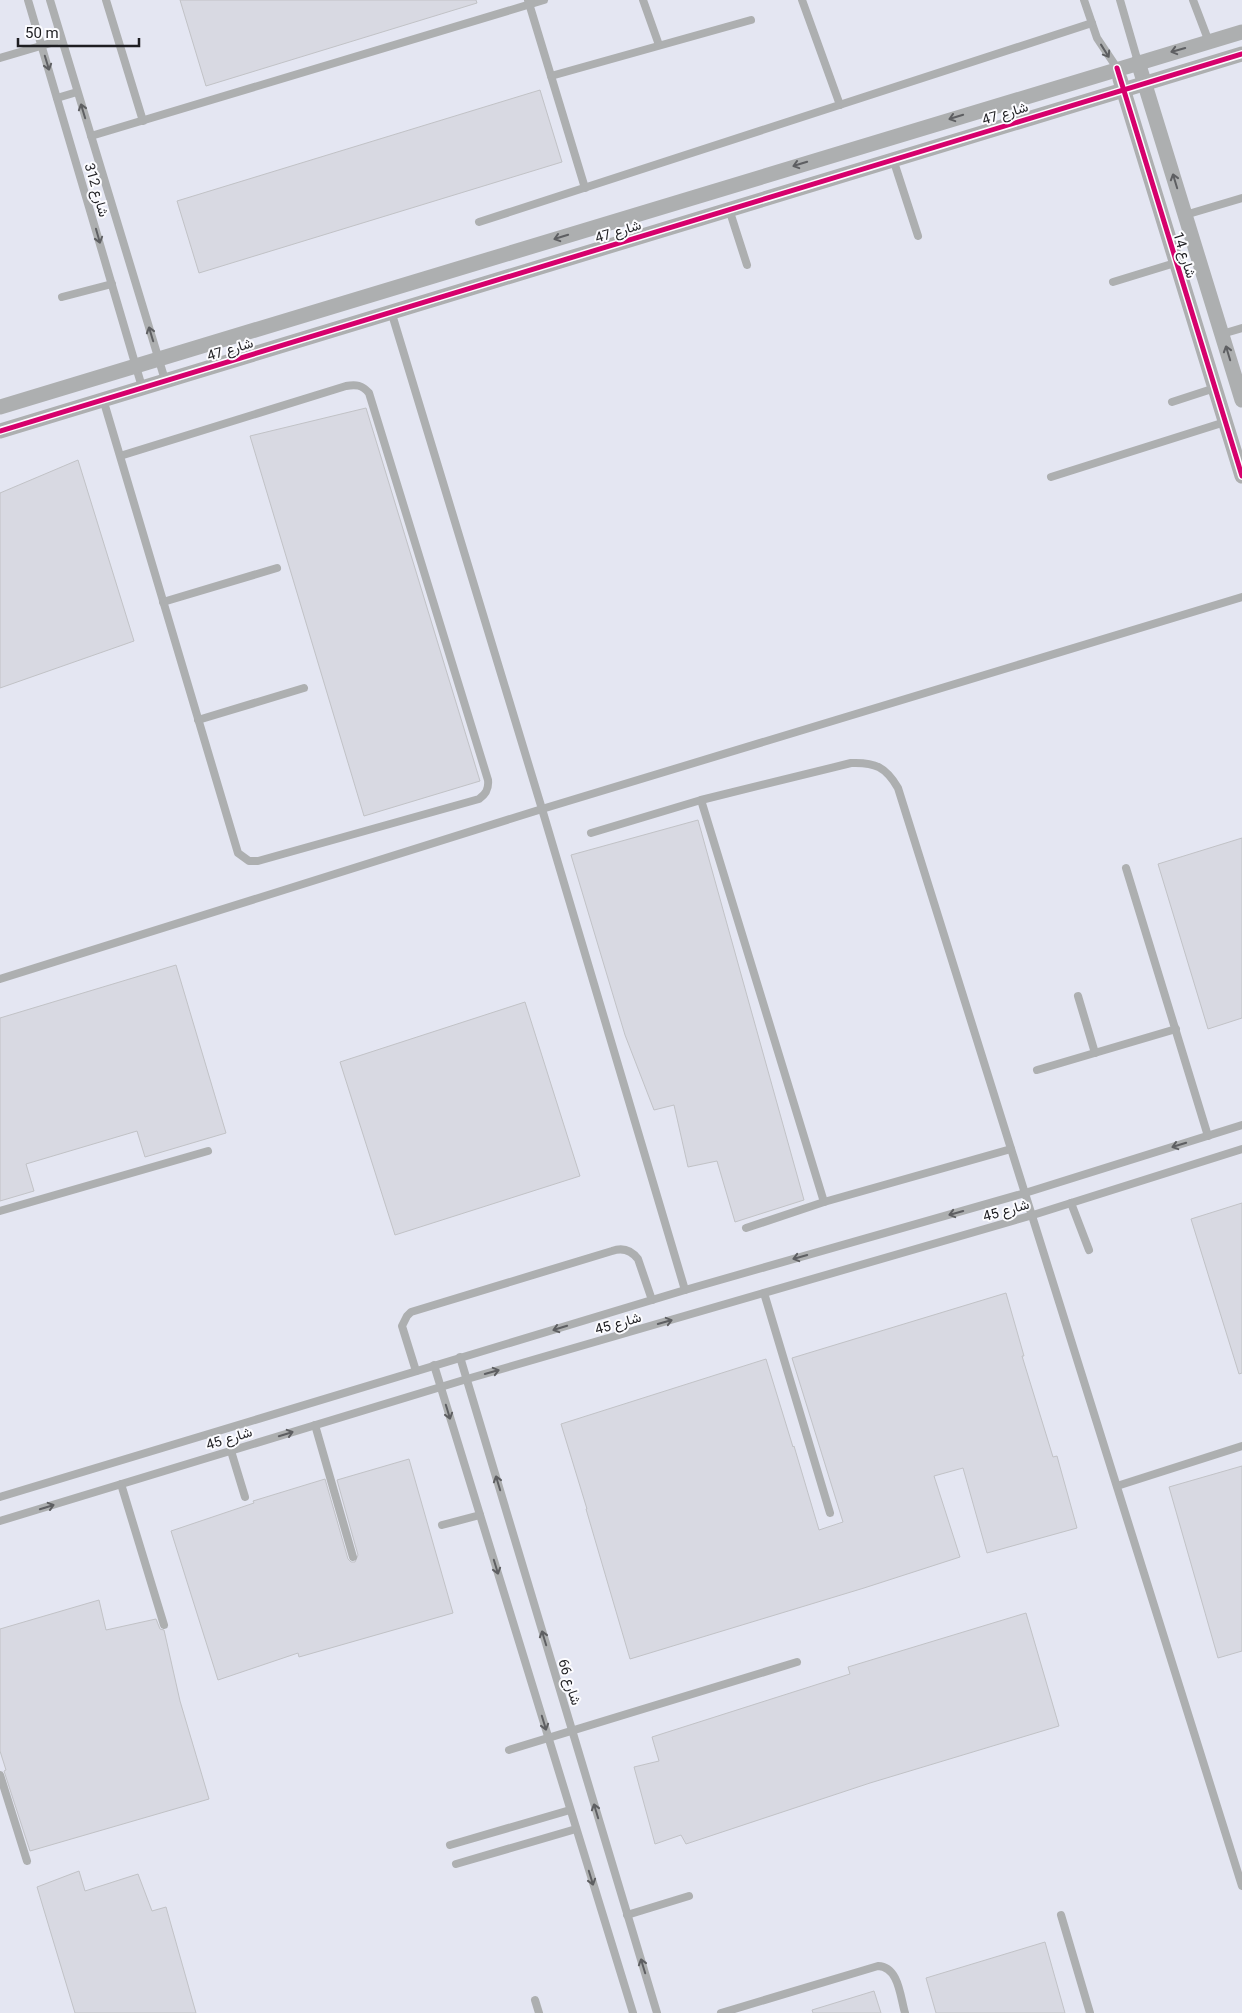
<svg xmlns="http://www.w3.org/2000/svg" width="1242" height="2013" font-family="Roboto,Vazirmatn,sans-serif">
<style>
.built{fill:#e4e6f2}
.building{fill:#d8d9e2;stroke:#c1c2c6}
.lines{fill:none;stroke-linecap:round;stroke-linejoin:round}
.lane{stroke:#adafb0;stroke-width:8}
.street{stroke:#adafb0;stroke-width:15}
.cycleway-casing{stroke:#fcfcff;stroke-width:8}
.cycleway{stroke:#d6006c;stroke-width:5}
.oneway{stroke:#5e5f62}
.labels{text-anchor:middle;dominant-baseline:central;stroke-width:4;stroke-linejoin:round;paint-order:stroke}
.street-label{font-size:14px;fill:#1e1e22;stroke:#fcfcff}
</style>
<rect width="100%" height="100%" fill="#f0f1f6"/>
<!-- built -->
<rect class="built" x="0" y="0" width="1242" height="2013"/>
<!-- building -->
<g class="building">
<polygon points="180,0 476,0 477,3 206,86"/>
<polygon points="540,90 562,162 199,273 177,201"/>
<polygon points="366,408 480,781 364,816 250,436"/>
<polygon points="78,460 134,641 0,688 0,493"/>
<polygon points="698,820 804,1200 735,1222 717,1161 688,1167 674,1105 654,1110 625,1035 571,855"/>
<polygon points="1242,838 1242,1018 1208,1029 1158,864"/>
<polygon points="176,965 226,1133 145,1157 137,1131 26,1164 34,1191 0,1201 0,1018"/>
<polygon points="525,1002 580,1176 395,1235 340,1062"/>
<polygon points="1242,1203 1242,1373 1239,1374 1191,1219"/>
<polygon points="1006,1293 1024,1356 1022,1356 1053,1457 1057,1456 1077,1528 987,1553 963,1468 934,1476 960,1557 864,1588 630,1659 586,1509 587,1509 561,1424 766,1359 793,1447 794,1446 819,1530 843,1522 792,1358"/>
<polygon points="409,1459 453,1613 299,1657 298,1653 218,1680 171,1531 254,1503 253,1501 325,1479 348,1559 351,1562 355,1562 358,1555 337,1480"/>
<polygon points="1242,1466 1242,1651 1218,1658 1169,1487"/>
<polygon points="99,1600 106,1630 156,1619 160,1629 164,1630 180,1701 209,1799 30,1851 4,1771 6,1770 0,1751 0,1629"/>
<polygon points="1026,1613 1059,1726 870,1783 686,1844 681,1835 655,1844 634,1767 659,1761 652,1737 850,1674 848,1667"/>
<polygon points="79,1871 85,1891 138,1874 152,1911 166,1907 196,2013 75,2013 37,1887"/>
<polygon points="1045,1942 1065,2013 936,2013 926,1978"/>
<polygon points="874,1991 881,2013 813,2013 812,2010"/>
</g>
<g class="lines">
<!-- lane -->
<g class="lane">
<polyline points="28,0 142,387"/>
<polyline points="50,0 165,380"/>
<polyline points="106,0 143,121"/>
<polyline points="528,0 585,188"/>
<polyline points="643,0 659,45"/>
<polyline points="802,0 840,105"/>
<polyline points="1084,0 1097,38 1117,68"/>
<polyline points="1120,0 1138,62"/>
<polyline points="1193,0 1209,42"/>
<polyline points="0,58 61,40"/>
<polyline points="551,76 751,20"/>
<polyline points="57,98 77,92"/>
<polyline points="91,136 544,0"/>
<polyline points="893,159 918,236"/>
<polyline points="729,209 747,265"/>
<polyline points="1185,215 1242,198"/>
<polyline points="479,222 1092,23"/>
<polyline points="1113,282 1175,263"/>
<polyline points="62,297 112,284"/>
<polyline points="391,311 542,809 685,1290"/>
<polyline points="1222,334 1242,328"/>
<path d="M103 399 238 853 249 861H258L479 799C486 794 489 789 488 780L369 393C362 385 356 384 346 386L120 456"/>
<polyline points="1172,402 1215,388"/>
<polyline points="1051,477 1225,422"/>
<polyline points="163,602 277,568"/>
<polyline points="198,720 304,688"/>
<polyline points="701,800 824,1202"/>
<path d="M591 833 701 800 851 763C875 762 886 767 898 788L1242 1886"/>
<polyline points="1126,868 1208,1136"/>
<polyline points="0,979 542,809 1242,597"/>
<polyline points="1078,996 1095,1053"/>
<polyline points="1037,1070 1176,1029"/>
<polyline points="1071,1203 1089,1250"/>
<polyline points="0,1211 208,1151"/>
<polyline points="746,1228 824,1202 1011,1149"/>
<polyline points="764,1293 830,1513"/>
<polyline points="460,1357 657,2013"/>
<polyline points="434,1365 633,2013"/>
<path d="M416 1371 402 1326 407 1316 411 1312 612 1251C623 1247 631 1250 638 1259L652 1300"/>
<polyline points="315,1425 353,1557"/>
<polyline points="231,1451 245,1497"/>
<polyline points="121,1484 164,1625"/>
<polyline points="1117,1486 1242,1446"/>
<polyline points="0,1497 685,1290 1025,1193 1242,1125"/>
<polyline points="0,1521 467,1379 1033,1215 1242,1149"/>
<polyline points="442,1525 480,1515"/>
<polyline points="509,1750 797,1662"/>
<polyline points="0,1775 27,1861"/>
<polyline points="450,1845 570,1810"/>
<polyline points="456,1864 576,1829"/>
<polyline points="627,1915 689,1896"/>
<polyline points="1061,1915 1090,2013"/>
<polyline points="535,2000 539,2013"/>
<path d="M721 2013 878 1966C899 1967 900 1996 905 2013"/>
</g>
<!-- street -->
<g class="street">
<polyline points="1138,62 1242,400"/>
<polyline points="1120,79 1242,476"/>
<polyline points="0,407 1242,32"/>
<polyline points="0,431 1242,54"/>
</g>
<!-- cycleway casing -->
<g class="cycleway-casing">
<g id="cycleway">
<polyline points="1117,68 1242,476"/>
<polyline points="0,431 1242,54"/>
</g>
</g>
<!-- cycleway -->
<use href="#cycleway" class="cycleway"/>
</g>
<!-- one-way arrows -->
<defs><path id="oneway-shaft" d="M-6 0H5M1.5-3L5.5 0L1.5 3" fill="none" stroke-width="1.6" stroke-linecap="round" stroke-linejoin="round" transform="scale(1.25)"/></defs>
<g class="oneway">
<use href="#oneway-shaft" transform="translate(1178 50) rotate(164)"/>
<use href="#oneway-shaft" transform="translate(1105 51) rotate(58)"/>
<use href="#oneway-shaft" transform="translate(47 63) rotate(73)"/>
<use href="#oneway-shaft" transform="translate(83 111) rotate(-107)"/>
<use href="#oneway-shaft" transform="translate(956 117) rotate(163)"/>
<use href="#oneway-shaft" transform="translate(800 164) rotate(163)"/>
<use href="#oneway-shaft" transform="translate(1175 181) rotate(-107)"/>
<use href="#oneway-shaft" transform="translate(98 236) rotate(74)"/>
<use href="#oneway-shaft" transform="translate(561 237) rotate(163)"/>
<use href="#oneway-shaft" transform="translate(151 334) rotate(-107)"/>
<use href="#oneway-shaft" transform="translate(1228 353) rotate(-107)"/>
<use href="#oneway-shaft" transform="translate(1179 1145) rotate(163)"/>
<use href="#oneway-shaft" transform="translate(956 1213) rotate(164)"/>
<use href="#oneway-shaft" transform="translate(800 1257) rotate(164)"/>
<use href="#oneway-shaft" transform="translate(665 1322) rotate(-16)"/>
<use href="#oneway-shaft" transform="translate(560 1328) rotate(163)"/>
<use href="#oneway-shaft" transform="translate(492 1372) rotate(-16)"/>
<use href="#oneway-shaft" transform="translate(448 1412) rotate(73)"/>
<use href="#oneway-shaft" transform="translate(286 1434) rotate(-17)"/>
<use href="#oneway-shaft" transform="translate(498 1483) rotate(-107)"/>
<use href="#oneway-shaft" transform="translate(47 1507) rotate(-17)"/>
<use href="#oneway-shaft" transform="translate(496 1567) rotate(73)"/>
<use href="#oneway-shaft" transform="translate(544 1638) rotate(-107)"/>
<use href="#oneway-shaft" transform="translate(544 1723) rotate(73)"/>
<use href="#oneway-shaft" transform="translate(596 1811) rotate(-107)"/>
<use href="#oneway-shaft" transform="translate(591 1878) rotate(73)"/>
<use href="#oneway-shaft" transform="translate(643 1966) rotate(-107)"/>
</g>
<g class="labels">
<!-- street labels -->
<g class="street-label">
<text transform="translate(1005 113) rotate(-17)">شارع 47</text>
<text transform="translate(97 190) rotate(74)">شارع 312</text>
<text transform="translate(618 231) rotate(-17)">شارع 47</text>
<text transform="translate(1185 255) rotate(73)">شارع 14</text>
<text transform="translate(230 349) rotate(-17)">شارع 47</text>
<text transform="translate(1006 1210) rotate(-16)">شارع 45</text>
<text transform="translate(618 1323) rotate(-16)">شارع 45</text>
<text transform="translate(229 1438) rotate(-17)">شارع 45</text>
<text transform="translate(570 1682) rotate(73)">شارع 66</text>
</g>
</g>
<!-- scale -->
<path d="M18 38v8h121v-8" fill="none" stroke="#1e1e22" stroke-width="2.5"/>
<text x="25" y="38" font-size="15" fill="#1e1e22" stroke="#fcfcff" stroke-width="4" paint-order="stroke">50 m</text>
</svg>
